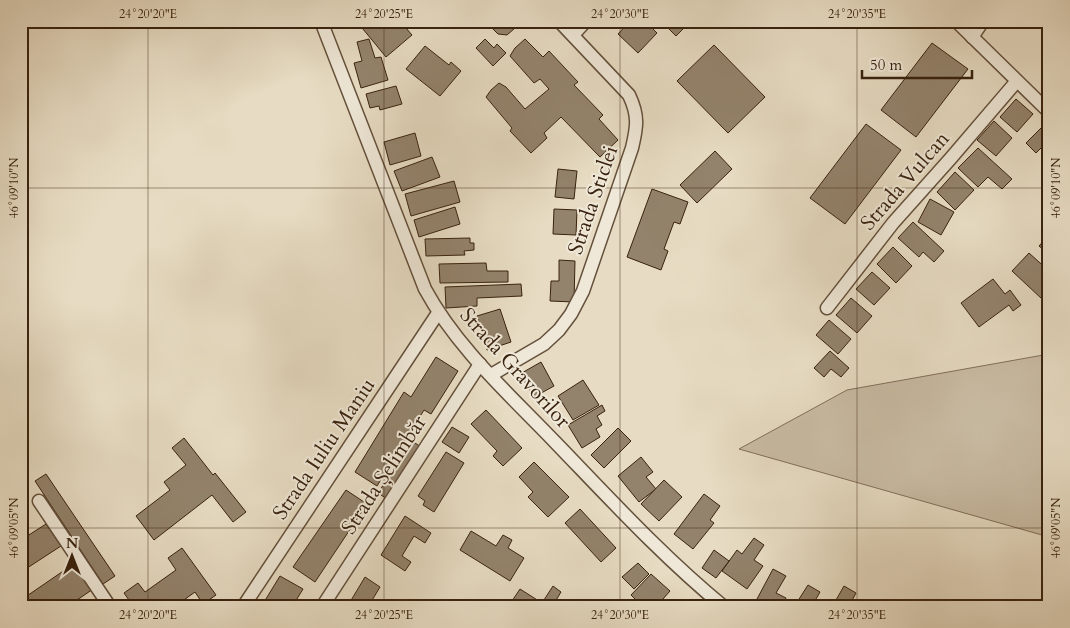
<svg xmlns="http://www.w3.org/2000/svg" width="1070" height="628" font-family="Cardo,serif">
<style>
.green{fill:#c9bca4;stroke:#816f59}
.building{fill:#93836c;stroke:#39220e}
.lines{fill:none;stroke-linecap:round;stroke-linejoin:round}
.street-casing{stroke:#64503b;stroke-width:15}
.street{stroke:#efe8d8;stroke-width:12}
.ticks{fill:none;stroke:#39220e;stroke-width:1;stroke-opacity:0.45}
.labels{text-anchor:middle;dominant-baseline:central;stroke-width:4;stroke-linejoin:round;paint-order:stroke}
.street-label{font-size:21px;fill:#39220e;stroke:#efe8d8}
.neatline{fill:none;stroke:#39220e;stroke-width:2}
.ticks-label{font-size:12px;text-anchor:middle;fill:#39220e}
</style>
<rect width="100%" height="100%" fill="#e7dcc3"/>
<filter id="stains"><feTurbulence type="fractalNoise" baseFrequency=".004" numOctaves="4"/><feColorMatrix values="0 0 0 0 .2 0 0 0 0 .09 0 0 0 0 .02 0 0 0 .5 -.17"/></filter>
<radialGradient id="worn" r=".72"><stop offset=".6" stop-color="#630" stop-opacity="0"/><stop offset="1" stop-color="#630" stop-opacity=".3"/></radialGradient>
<!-- green -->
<polygon class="green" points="1049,354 1049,537 739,449 847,390"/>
<!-- building -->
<g class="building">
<polygon points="360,21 400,21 412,35 386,57 358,23"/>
<polygon points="485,21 514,21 515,28 507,35 498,34"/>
<polygon points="630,21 660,21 653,29 657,33 638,53 618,34"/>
<polygon points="661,21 691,21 676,36"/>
<polygon points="369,39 375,58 381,57 388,80 361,88 354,63 362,61 357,42"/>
<polygon points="485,39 494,48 497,44 506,53 493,66 476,48"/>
<polygon points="525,39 543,57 549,51 578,82 574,85 603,115 599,119 618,140 600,157 561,117 544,133 547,138 531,153 510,131 512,128 486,97 491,90 499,83 506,87 525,109 549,89 540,79 534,83 510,56 515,48"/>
<polygon points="932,43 968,69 916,137 881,110"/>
<polygon points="714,45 765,97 728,133 677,81"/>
<polygon points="425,46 449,65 451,62 461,71 440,96 406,69"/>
<polygon points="396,86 402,104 380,110 379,106 370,108 366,94"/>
<polygon points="1016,99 1033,114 1017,132 1000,117"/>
<polygon points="994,121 1012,138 996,156 977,140"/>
<polygon points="866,124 901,150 845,224 810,198"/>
<polygon points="1045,124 1049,128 1049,149 1044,145 1036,153 1026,143"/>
<polygon points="415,133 421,156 390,165 384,142"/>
<polygon points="978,148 1012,179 1002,189 988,177 978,187 958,168"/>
<polygon points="715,151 732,169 697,203 680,185"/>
<polygon points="432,157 440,177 402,191 394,171"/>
<polygon points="558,169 577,171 574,199 555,197"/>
<polygon points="955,172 974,190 955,210 937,192"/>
<polygon points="454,181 460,202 411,216 405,194"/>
<polygon points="652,189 688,202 680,224 674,222 664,249 668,251 661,270 627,257"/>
<polygon points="930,199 954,212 941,235 918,222"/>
<polygon points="455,207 460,224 419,237 414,220"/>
<polygon points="554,209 577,210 576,235 553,234"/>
<polygon points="913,222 944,251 934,262 923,252 919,257 898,238"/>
<polygon points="1049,235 1049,254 1039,246"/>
<polygon points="470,238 470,243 474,243 474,250 464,251 465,255 426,256 425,239"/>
<polygon points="893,247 912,266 896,283 877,264"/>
<polygon points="1029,253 1049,271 1049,292 1042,299 1012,271"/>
<polygon points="559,260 575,261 574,302 550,301 551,281 559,281"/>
<polygon points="486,263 487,271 508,271 508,282 440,283 439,264"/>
<polygon points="872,272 890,288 874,305 856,289"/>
<polygon points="993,279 1005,294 1010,290 1021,305 1013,311 1009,305 979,327 961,303"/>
<polygon points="521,284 522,296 477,298 477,306 446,308 445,287"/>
<polygon points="851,298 872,316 857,333 836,315"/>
<polygon points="500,309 511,342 487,350 477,316"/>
<polygon points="829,320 851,339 838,354 816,335"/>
<polygon points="830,351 849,368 841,377 831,369 824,377 814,368"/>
<polygon points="436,357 458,371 431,414 424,410 377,486 355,472 404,392 411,397"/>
<polygon points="541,362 554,386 534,397 520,374"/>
<polygon points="583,380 599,405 573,420 558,396"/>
<polygon points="602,405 605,411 597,416 602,425 596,429 600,437 582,448 568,425"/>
<polygon points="486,410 522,448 503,466 493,456 497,451 471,424"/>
<polygon points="452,427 469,437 459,453 442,442"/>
<polygon points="618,428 631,441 604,468 591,455"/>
<polygon points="184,438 213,475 215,473 246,512 233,522 212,495 154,540 136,516 170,490 164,482 186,465 172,448"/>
<polygon points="412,441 424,449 390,501 378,493"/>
<polygon points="446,452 464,463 434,512 423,505 425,501 418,496"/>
<polygon points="641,457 653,472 646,477 656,489 639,502 618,476"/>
<polygon points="534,462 569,497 548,517 528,497 533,492 519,477"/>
<polygon points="46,474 115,576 103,584 35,481"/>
<polygon points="664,480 682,497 659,521 641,504"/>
<polygon points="346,490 367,504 315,582 293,567"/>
<polygon points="704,494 720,506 710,520 714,523 693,549 674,534"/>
<polygon points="580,509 616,548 601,562 565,523"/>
<polygon points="405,516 431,533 425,543 414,536 402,556 411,562 405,571 381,555"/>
<polygon points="46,524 61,546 21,572 21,540"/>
<polygon points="471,531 496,546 503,535 512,540 508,548 524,558 510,581 460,550"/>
<polygon points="754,538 764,545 754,560 763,566 747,589 722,571 737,550 742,554"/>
<polygon points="182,548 216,595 203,604 195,592 174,607 134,607 124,593 138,583 145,592 176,570 168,558"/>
<polygon points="714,550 729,561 716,578 702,568"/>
<polygon points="75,563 93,589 67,607 21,607 21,600"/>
<polygon points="638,563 649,574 634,589 622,577"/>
<polygon points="773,569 786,576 776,593 786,598 782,607 771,607 757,599"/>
<polygon points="651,574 670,591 656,607 651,607 645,601 641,605 631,595"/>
<polygon points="280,576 303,589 292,607 261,607"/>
<polygon points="365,577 380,587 368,607 347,607"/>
<polygon points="808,585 820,592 812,606 814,607 794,607"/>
<polygon points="553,586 561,592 552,607 508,607 520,589 542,603"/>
<polygon points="844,586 856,593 849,606 850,607 832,607"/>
</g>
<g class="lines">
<!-- street casing -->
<g class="street-casing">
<g id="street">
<path d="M321 21 425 289C457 348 509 394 555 442 610 499 663 557 724 607"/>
<polyline points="956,21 1049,112"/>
<polyline points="573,35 586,21"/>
<polyline points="972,37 983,21"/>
<polyline points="827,308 893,223 951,158 1016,82"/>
<path d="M491 375 544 344 559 330 571 314 583 291 632 148C637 127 639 116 629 95L559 21"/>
<polyline points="39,501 110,607"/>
<polyline points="243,607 438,313"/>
<polyline points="322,607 480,364"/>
<polyline points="474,607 476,607"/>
</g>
</g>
<!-- street -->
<use href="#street" class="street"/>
</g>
<!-- ticks -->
<path class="ticks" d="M148 21V607M384 21V607M620 21V607M857 21V607M21 188H1049M21 528H1049"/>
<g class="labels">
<!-- street labels -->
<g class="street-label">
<text transform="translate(905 181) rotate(-49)">Strada Vulcan</text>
<text transform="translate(593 200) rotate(-71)">Strada Sticlei</text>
<text transform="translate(515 368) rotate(48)">Strada Gravorilor</text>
<text transform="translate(324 449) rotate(-56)">Strada Iuliu Maniu</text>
<text transform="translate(384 475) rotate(-57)">Strada Șelimbăr</text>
</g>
</g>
<!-- margin -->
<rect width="1070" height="628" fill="none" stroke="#e7dcc3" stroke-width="55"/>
<!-- north arrow -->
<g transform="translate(72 556)" stroke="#efe8d8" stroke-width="4" paint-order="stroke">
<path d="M0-4L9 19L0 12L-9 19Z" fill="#39220e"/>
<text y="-8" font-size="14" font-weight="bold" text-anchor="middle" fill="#39220e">N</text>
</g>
<!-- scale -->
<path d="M862 70v8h110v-8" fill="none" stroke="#39220e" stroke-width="2.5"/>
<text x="870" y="70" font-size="15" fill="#39220e" stroke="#efe8d8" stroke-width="4" paint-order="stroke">50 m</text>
<rect x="28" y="28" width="1014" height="572" class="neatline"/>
<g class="ticks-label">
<text x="148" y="18">24°20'20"E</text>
<text x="384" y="18">24°20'25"E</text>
<text x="620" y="18">24°20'30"E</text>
<text x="857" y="18">24°20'35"E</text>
<text transform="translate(14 188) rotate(-90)" y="4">46°09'10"N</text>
<text transform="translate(1056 188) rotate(-90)" y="4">46°09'10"N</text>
<text transform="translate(14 528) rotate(-90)" y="4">46°09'05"N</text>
<text transform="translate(1056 528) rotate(-90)" y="4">46°09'05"N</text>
<text x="148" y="619">24°20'20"E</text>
<text x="384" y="619">24°20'25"E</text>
<text x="620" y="619">24°20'30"E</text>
<text x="857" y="619">24°20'35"E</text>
</g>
<rect width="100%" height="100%" filter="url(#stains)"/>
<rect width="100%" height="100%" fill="url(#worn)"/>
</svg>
